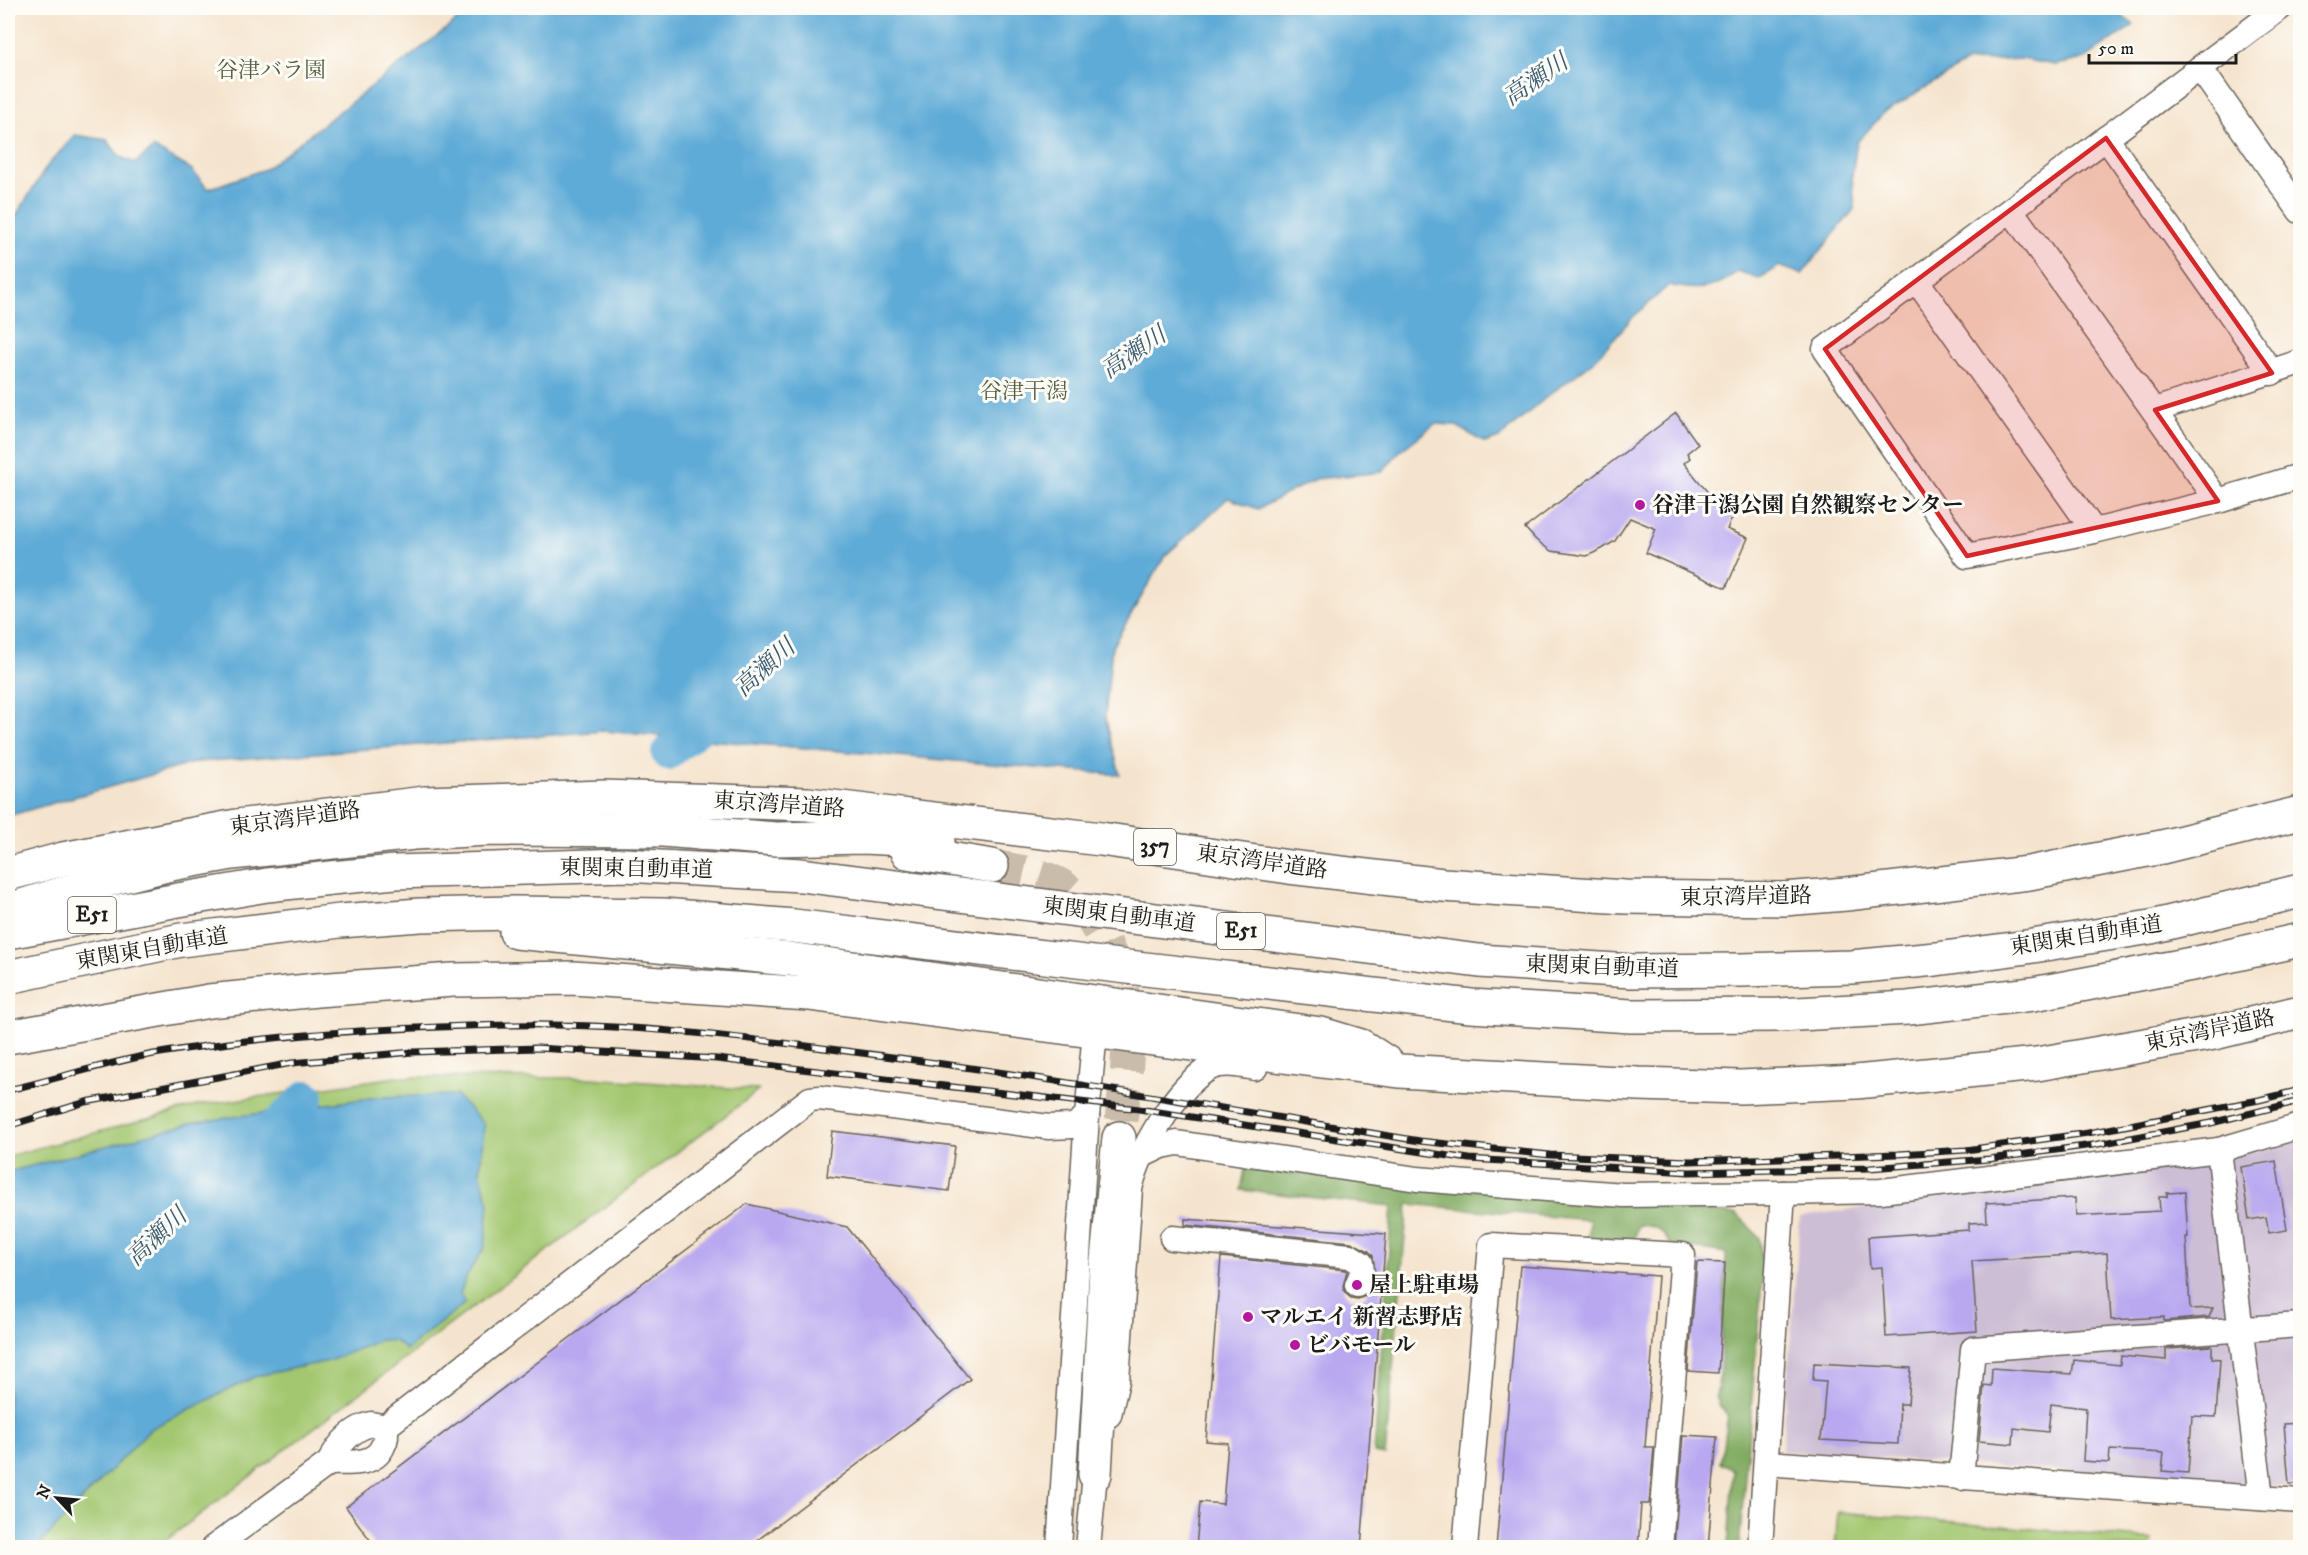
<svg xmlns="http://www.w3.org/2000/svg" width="2308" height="1555" font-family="'IM FELL DW Pica','Noto Serif JP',serif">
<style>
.industrial{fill:#ccbed4}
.green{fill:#a3c770;stroke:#607246;stroke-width:1.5}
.forest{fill:#82ac62;stroke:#4f643f;stroke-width:1.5}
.water{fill:#5eabd7;stroke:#3d647a;stroke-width:1.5}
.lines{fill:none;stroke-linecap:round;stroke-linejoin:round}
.river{stroke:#5eabd7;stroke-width:34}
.building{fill:#b9a8f0}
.highway-tunnel{stroke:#cabcaa;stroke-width:33;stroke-dasharray:33 16;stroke-linecap:butt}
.minor-casing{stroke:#68625a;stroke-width:27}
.highway-casing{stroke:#68625a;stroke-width:36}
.minor{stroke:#fff;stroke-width:24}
.highway{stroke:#fff;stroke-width:33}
.rail-casing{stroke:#1c1c1c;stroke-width:7}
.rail{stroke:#fdfcf7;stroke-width:4.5;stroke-dasharray:14;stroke-linecap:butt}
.marked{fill:#d62828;fill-opacity:0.2;stroke:#d62828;stroke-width:4.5;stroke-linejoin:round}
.poi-dot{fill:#b5179e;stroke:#fdfcf7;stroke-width:2}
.labels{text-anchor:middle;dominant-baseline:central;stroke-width:6;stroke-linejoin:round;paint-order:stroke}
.shield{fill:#fdfcf7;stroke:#605f5e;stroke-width:1.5}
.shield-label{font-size:21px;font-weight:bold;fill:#1c1c1c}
.park-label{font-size:22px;fill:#52603e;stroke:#fdfcf7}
.poi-label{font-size:22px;font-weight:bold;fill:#1c1c1c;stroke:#fdfcf7;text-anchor:start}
.street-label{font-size:22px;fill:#1c1c1c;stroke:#fdfcf7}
.water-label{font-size:24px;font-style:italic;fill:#3a5c70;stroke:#fdfcf7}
</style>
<rect width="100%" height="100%" fill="#fdfcf7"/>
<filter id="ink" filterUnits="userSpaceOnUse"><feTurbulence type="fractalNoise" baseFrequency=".0167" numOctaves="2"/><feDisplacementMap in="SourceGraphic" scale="12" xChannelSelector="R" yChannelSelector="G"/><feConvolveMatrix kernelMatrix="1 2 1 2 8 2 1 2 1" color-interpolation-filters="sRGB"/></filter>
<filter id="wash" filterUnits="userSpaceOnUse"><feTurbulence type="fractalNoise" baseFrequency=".008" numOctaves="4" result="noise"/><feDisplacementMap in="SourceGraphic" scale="24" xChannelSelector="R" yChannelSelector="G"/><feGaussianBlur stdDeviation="1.35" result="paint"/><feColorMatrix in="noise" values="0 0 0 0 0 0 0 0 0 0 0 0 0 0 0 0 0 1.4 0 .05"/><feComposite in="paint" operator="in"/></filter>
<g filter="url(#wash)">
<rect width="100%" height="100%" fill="#f5e4cd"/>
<!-- industrial -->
<polygon class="industrial" points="2300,1140 2300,1487 1782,1451 1800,1217 2280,1147"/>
<!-- green -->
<g class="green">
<polygon points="396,1077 591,1078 759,1090 157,1547 8,1547 8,1156 200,1105"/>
<polygon points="1838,1512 2152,1539 2151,1547 1835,1547"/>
</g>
<!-- forest -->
<path class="forest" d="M1245 1169 1737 1214 1759 1237 1763 1270 1739 1547H1728L1733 1470 1720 1463 1728 1415 1720 1407 1716 1396 1720 1374 1726 1253 1670 1244C1660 1228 1658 1226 1639 1225L1633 1242 1588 1238 1590 1220 1408 1204 1385 1456 1374 1453 1392 1206 1241 1190Z"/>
<!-- water -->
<g class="water">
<path d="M473 8H2111L2134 25 2084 59 2055 65 2021 59 1967 62 1884 113 1857 142 1852 176 1855 208 1802 274 1779 266 1759 279 1738 271C1715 291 1697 291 1669 285L1632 318 1593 362 1549 395 1499 438 1485 443 1455 425 1435 424 1399 452 1382 472 1315 479 1258 509 1228 498 1165 556 1112 647 1105 716 1120 775 603 731 197 762 8 816V228L48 165 75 135 107 140 120 157 135 163 154 148 191 169 208 189 265 169Z"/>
<polygon points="456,1095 484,1124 480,1172 489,1203 485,1247 467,1275 460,1294 465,1303 406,1350 395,1341 380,1340 329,1361 256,1376 150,1429 37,1547 8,1547 8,1172 197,1122 378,1097"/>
</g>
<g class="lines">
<!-- river -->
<g class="river">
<polyline points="668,753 722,708"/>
<polyline points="260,1141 307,1097"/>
</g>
</g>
<g id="blocks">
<!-- building -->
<g class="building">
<polygon points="1676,413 1698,444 1687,453 1690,458 1684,463 1714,500 1736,510 1727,529 1748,538 1726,588 1646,553 1656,529 1630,518 1615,541 1602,549 1587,556 1551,551 1536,540 1525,528"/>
<polygon points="832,1131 955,1146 949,1191 827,1176"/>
<polygon points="2276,1161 2287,1230 2269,1233 2266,1217 2249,1220 2241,1167"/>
<polygon points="2185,1192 2188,1237 2186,1237 2190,1309 2213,1308 2209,1317 2164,1321 2164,1317 2111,1320 2107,1253 1972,1261 1977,1331 1886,1337 1882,1267 1870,1268 1868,1237 1969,1230 1969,1223 1987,1222 1986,1203 2075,1198 2076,1216 2160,1211 2159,1197 2167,1197 2167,1193"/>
<polygon points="747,1204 847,1227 970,1379 747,1548 376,1548 346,1507"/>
<polygon points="1185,1219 1386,1234 1361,1548 1196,1548 1200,1502 1223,1504 1228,1443 1206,1441 1221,1257 1345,1270 1347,1271 1343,1286 1345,1293 1351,1298 1358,1299 1366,1296 1375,1278 1373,1256 1369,1251 1351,1242 1185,1225"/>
<polygon points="1697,1262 1725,1263 1718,1373 1688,1371"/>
<polygon points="1520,1266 1658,1276 1645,1447 1654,1447 1649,1504 1641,1504 1638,1548 1496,1548"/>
<polygon points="2212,1346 2212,1358 2220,1359 2216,1417 2192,1416 2188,1473 2162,1471 2164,1453 2110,1450 2109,1463 2083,1461 2086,1408 2051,1404 2048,1432 2014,1428 2013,1444 1979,1441 1984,1385 1991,1386 1992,1368 2072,1374 2074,1360 2120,1365 2121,1356 2166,1360 2166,1349"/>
<polygon points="1814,1363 1911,1368 1908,1404 1900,1404 1898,1444 1821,1440 1826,1381 1813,1380"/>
<polygon points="2301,1423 2301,1484 2289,1484 2284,1424"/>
<polygon points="1683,1435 1717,1437 1708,1548 1674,1548"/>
</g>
</g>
</g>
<g filter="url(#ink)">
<use href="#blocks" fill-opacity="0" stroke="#68625a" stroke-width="1.5"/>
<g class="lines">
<!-- highway-tunnel -->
<path class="highway-tunnel" d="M992 866C1014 870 1039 873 1059 884 1075 893 1086 909 1095 925 1141 998 1128 1057 1119 1138"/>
<!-- minor casing -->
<g class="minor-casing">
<g id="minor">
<polyline points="2280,8 1825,349 1967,556 2094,531 2218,501 2300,476"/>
<polyline points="2200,68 2300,211"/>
<polyline points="2106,138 2272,373"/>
<polyline points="2011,210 2218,501"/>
<polyline points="1917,281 2094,531"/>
<polyline points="2155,410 2300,362"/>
<polyline points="2219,1150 2261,1498"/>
<polyline points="1143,1155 1162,1146 1177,1143 1417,1179 1624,1195 1783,1193 1881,1191 2219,1150 2300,1126"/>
<polyline points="1172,1238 1350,1256 1361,1263 1362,1273 1357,1285"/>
<path d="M1109 1415 1117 1381 1130 1189C1138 1153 1176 1086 1210 1068 1224 1061 1241 1066 1255 1068"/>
<path d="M371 1424 385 1427C387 1434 387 1439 383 1446 374 1467 348 1462 329 1463 338 1445 351 1429 371 1424Z"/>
<polyline points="385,1427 810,1099 820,1098 1049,1127 1074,1126 1087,1116"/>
<polyline points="1766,1463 2300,1501"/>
<polyline points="1961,1478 1973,1349 2300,1325"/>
<polyline points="213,1548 329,1463"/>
<polyline points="1059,1548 1087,1116 1095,1032"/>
<polyline points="1088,1548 1095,1474 1099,1458"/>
<polyline points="1465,1548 1491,1245 1683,1255 1660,1548"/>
<polyline points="1760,1548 1783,1193"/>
</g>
</g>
<!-- highway casing -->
<g class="highway-casing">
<g id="highway">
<polyline points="907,852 992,866"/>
<polyline points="8,874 63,859 237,826 425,803 604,797 808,804 1101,839 1289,867 1443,885 1625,897 1784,899 1846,894 2029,873 2162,847 2300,813"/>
<polyline points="8,910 110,879 171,864 232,853 414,833 489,829 663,830 776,839 864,837 938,841"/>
<polyline points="8,932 178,900 267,885 331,878 395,872 625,865 801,875 1479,961 1631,971 1741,970 1851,967 1936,959 2020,948 2151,927 2300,891"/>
<polyline points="516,932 789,959 1321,1034 1361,1046 1387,1063"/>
<polyline points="8,977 181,940 340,921 420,915 514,913 663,915 794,926 1110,965 1471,1006 1631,1016 1779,1015 1908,1008 2033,994 2197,963 2300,940"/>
<polyline points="8,1037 209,1001 317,990 453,980 573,978 809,994 1399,1071 1638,1084 1740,1087 1856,1082 2037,1064 2214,1033 2300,1012"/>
<polyline points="1095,1474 1106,1270 1119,1138"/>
</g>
</g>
<!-- minor -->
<use href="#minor" class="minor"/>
<!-- highway -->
<use href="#highway" class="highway"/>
<!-- rail casing -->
<g class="rail-casing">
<g id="rail">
<path d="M8 1090C56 1079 105 1063 154 1054 271 1034 392 1027 511 1025 625 1023 740 1037 854 1052 1043 1076 1232 1110 1420 1141L1550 1155 1690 1161 1898 1154 1966 1150 2088 1133 2259 1100 2300 1090"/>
<polyline points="8,1126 86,1102 292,1063 413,1052 537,1048 717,1059 1139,1109 1469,1159 1689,1172 1870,1168 1989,1159 2093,1145 2211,1123 2300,1101"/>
</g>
</g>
<!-- rail -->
<use href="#rail" class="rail"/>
</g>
</g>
<!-- marked area -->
<path class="marked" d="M2106 138 2272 373 2155 410 2218 501 1967 556 1825 349Z"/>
<!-- markers -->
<g class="poi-dot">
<circle cx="1640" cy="505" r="6"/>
<circle cx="1357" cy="1285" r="6"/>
<circle cx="1248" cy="1317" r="6"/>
<circle cx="1295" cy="1345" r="6"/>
</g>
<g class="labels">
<!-- shield labels -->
<g class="shield">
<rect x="1134" y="829" width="42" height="36" rx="4.5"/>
<rect x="68" y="897" width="48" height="36" rx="4.5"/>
<rect x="1217" y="913" width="48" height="36" rx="4.5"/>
</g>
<g class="shield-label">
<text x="1155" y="847">357</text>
<text x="92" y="915">E51</text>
<text x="1241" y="931">E51</text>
</g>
<!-- park labels -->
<g class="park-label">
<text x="271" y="70">谷津バラ園</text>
<text x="1024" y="391">谷津干潟</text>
</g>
<!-- poi labels -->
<g class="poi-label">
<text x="1652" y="505">谷津干潟公園 自然観察センター</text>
<text x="1369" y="1285">屋上駐車場</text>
<text x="1260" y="1317">マルエイ 新習志野店</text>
<text x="1307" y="1345">ビバモール</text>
</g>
<!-- street labels -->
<g class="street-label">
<text transform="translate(779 805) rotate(4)">東京湾岸道路</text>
<text transform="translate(295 819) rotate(-8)">東京湾岸道路</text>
<text transform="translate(1262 862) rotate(8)">東京湾岸道路</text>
<text transform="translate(636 869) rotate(1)">東関東自動車道</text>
<text transform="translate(1746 897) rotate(-1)">東京湾岸道路</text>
<text transform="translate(1119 915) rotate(7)">東関東自動車道</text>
<text transform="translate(2086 936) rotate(-9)">東関東自動車道</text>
<text transform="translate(152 949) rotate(-10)">東関東自動車道</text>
<text transform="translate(1602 967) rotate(2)">東関東自動車道</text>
<text transform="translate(2210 1031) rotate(-12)">東京湾岸道路</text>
</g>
<!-- water labels -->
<g class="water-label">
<text transform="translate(1536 80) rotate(-34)">高瀬川</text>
<text transform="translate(1134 353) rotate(-34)">高瀬川</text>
<text transform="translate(765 668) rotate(-42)">高瀬川</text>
<text transform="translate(157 1237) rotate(-43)">高瀬川</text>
</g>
</g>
<!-- margin -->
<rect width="2308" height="1555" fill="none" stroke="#fdfcf7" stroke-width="30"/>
<!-- north arrow -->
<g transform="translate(57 1498) rotate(296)" stroke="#fdfcf7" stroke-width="4.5" paint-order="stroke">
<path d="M0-4.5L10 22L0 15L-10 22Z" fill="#1c1c1c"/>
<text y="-9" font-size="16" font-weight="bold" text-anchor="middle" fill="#1c1c1c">N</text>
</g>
<!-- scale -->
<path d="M2089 54v9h147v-9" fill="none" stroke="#1c1c1c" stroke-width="3"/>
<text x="2098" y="54" font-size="18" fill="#1c1c1c" stroke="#fdfcf7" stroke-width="4.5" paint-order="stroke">50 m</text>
</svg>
